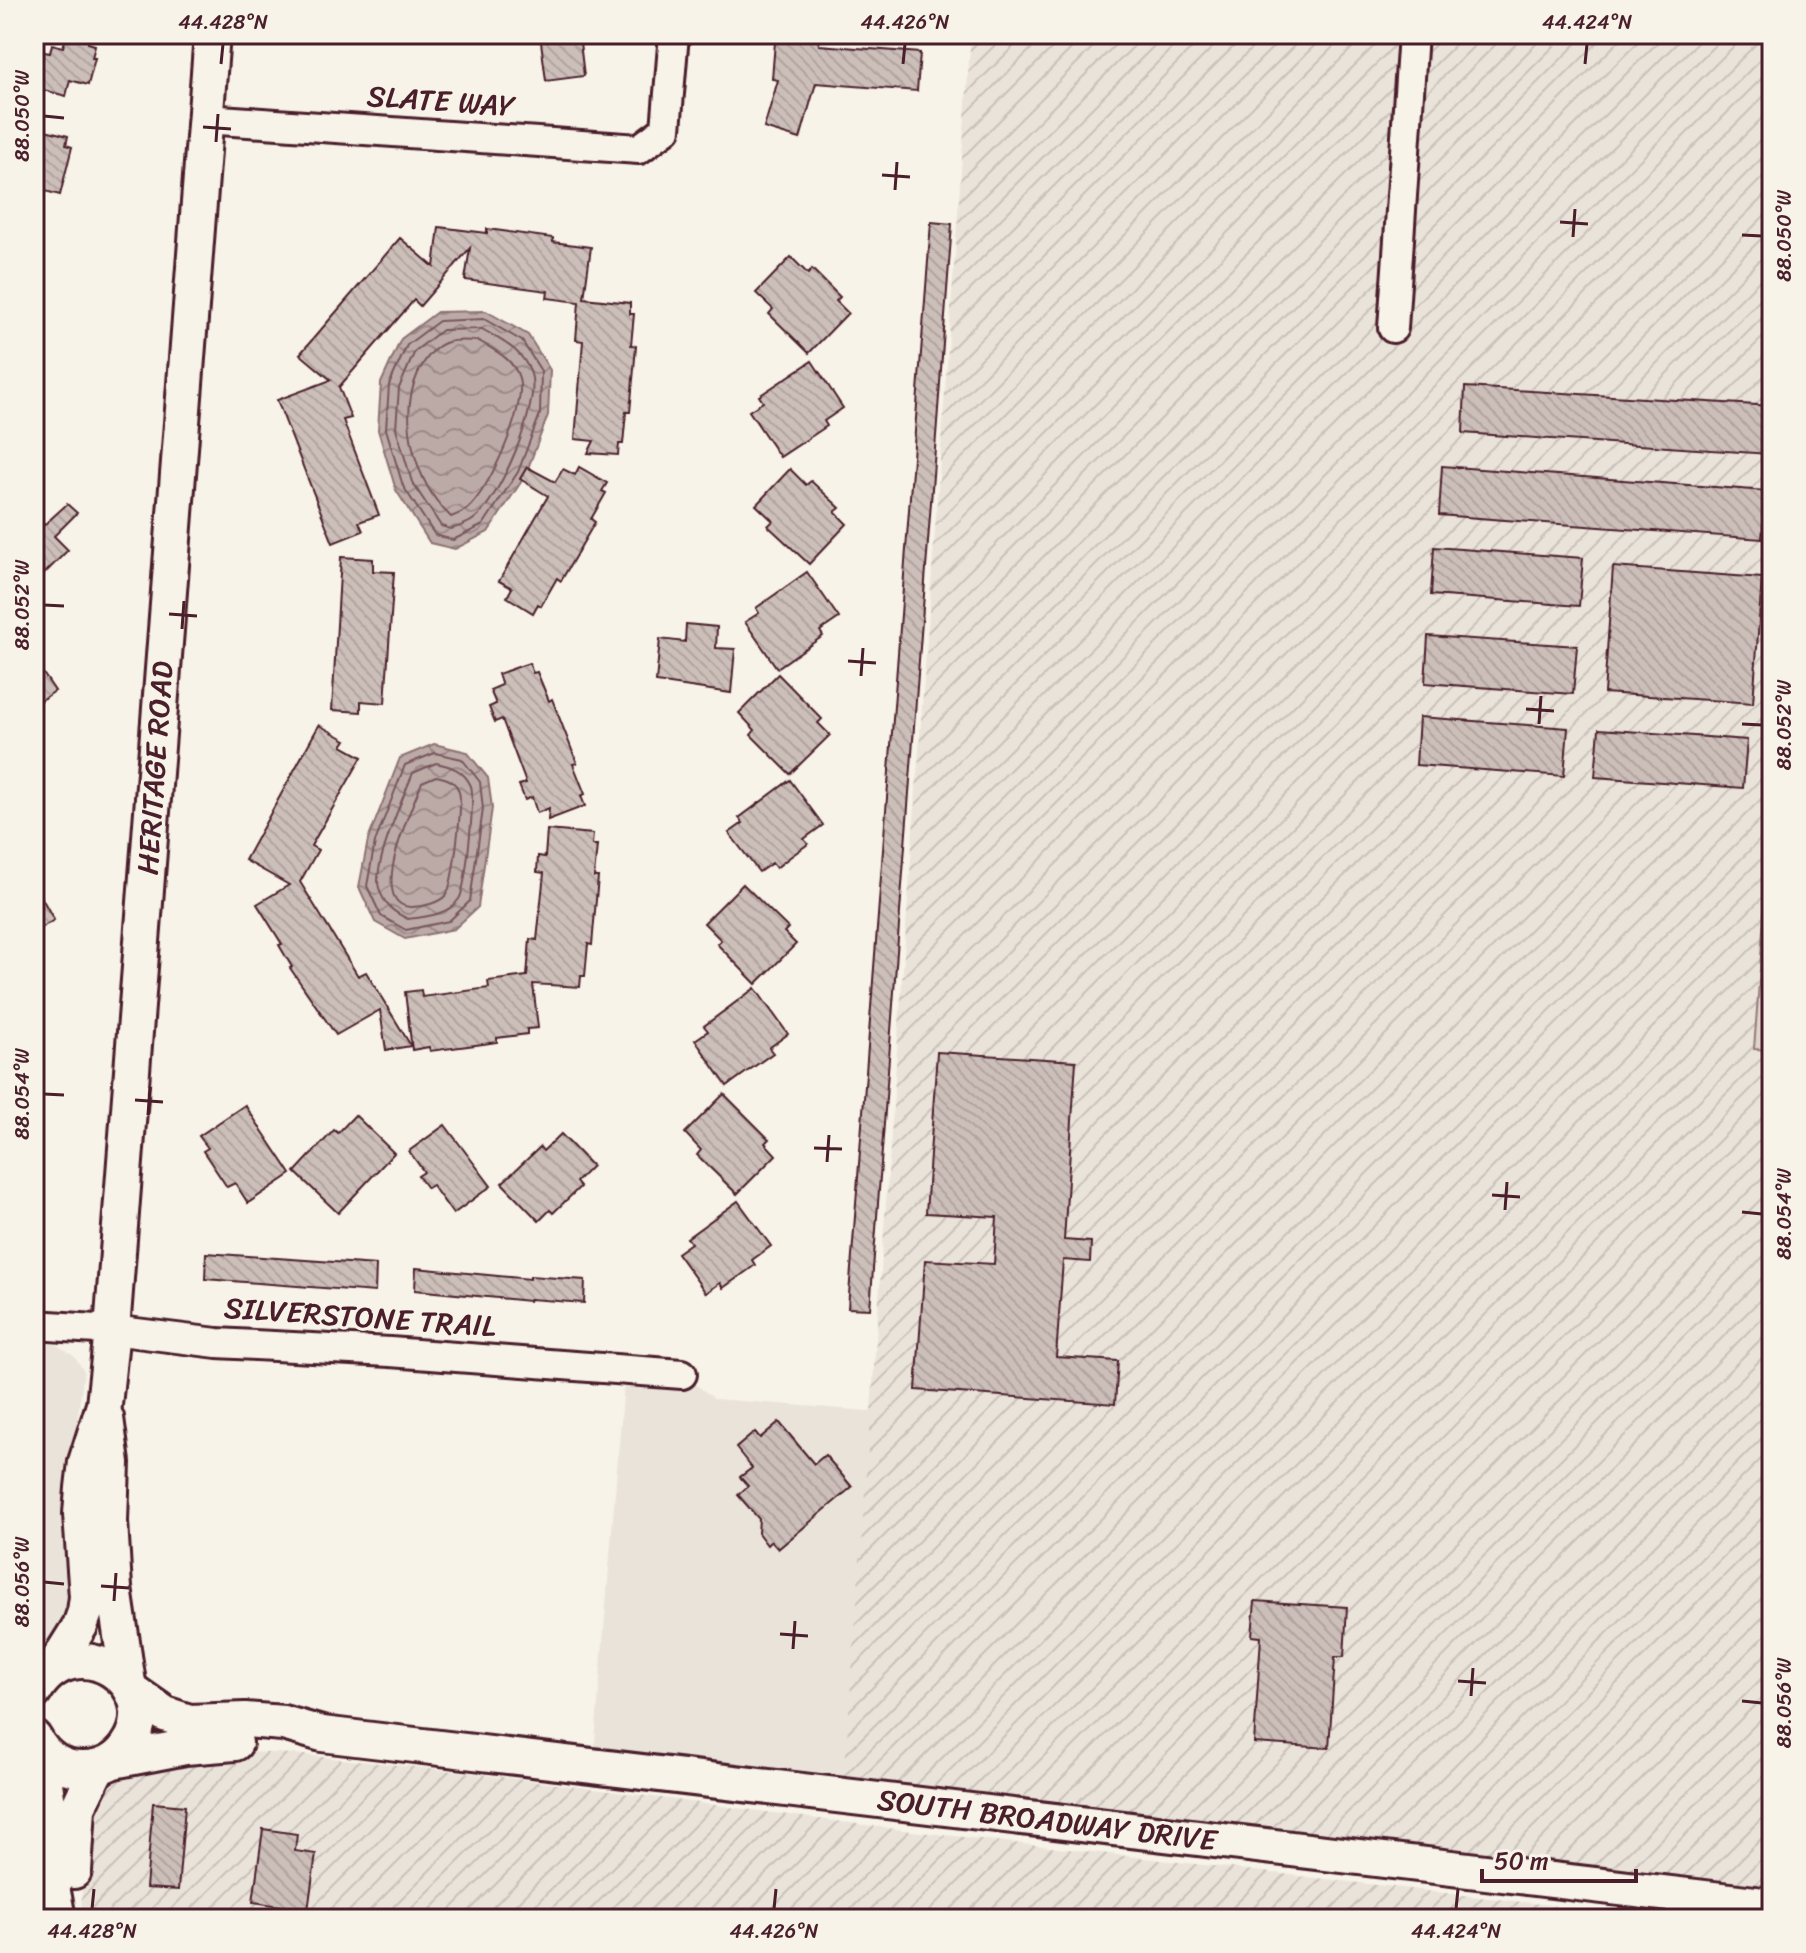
<svg xmlns="http://www.w3.org/2000/svg" width="1806" height="1953" font-family="Sriracha,sans-serif">
<style>
.built{fill:#eae3da}
.industrial{fill:url(#industrial-furrows)}
.green{fill:#ded4cc;stroke:#947a7c;stroke-width:2}
.water{fill:url(#water-waves);stroke:#8e7275;stroke-width:2}
.lines{fill:none;stroke-linecap:round;stroke-linejoin:round}
.shore{stroke:#78575d;stroke-width:2}
.building{fill:url(#building-back-hatch);stroke:#4a1f2b;stroke-width:2}
.minor-casing{stroke:#4a1f2b;stroke-width:34}
.major-casing{stroke:#4a1f2b;stroke-width:40}
.minor{stroke:#f7f3e8;stroke-width:28}
.major{stroke:#f7f3e8;stroke-width:34}
.ticks{fill:none;stroke:#4a1f2b;stroke-width:3}
.labels{text-anchor:middle;dominant-baseline:central;stroke-width:6;stroke-linejoin:round;paint-order:stroke}
.street-label{font-size:30px;fill:#4a1f2b;stroke:#f7f3e8}
.neatline{fill:none;stroke:#4a1f2b;stroke-width:3}
.ticks-label{font-size:20px;text-anchor:middle;fill:#4a1f2b}
</style>
<defs>
<pattern id="industrial-furrows" width="10" height="10" patternUnits="userSpaceOnUse" patternTransform="scale(2)"><rect width="10" height="10" fill="#eae3da"/><path d="M-1 1l2-2M0 10L10 0M9 11l2-2" fill="none" stroke="#cac2bb"/></pattern>
<pattern id="water-waves" width="16" height="10" patternUnits="userSpaceOnUse" patternTransform="scale(2)"><rect width="16" height="10" fill="#bcaaa7"/><path d="M0 5q4-4 8 0t8 0" fill="none" stroke="#9b8a88"/></pattern>
<pattern id="building-back-hatch" width="6" height="6" patternUnits="userSpaceOnUse" patternTransform="scale(2)"><rect width="6" height="6" fill="#ccbfb9"/><path d="M-1 5l2 2M0 0l6 6M5-1l2 2" fill="none" stroke="#b1a49f"/></pattern>
</defs>
<rect width="100%" height="100%" fill="#f7f3e8"/>
<filter id="ink" filterUnits="userSpaceOnUse"><feTurbulence type="fractalNoise" baseFrequency=".0125" numOctaves="2"/><feDisplacementMap in="SourceGraphic" scale="16" xChannelSelector="R" yChannelSelector="G"/><feConvolveMatrix kernelMatrix="1 2 1 2 8 2 1 2 1" color-interpolation-filters="sRGB"/></filter>
<g filter="url(#ink)">
<!-- built -->
<g class="built">
<polygon points="34,1341 57,1345 74,1356 84,1371 68,1487 73,1594 67,1616 49,1644 34,1654"/>
<polygon points="625,1370 682,1374 715,1399 893,1413 865,1798 593,1766"/>
</g>
<!-- industrial -->
<g class="industrial">
<polygon points="971,34 1772,34 1772,810 1754,1048 1772,1050 1772,1888 1270,1832 844,1780"/>
<polygon points="249,1752 295,1754 472,1773 903,1830 1669,1919 81,1919 84,1830 105,1782 117,1776"/>
</g>
<!-- green -->
<polygon class="green" points="1772,810 1772,1050 1754,1049"/>
<!-- water -->
<g class="water">
<polygon points="486,311 528,335 550,370 548,415 525,476 488,532 455,549 430,543 396,490 378,430 381,383 401,339 437,312"/>
<polygon points="434,744 467,752 488,778 492,808 478,907 454,929 405,939 375,922 359,887 368,840 400,758"/>
</g>
<g class="lines">
<!-- shore -->
<g class="shore">
<polygon points="484,319 522,341 541,371 540,414 518,472 483,525 453,540 435,535 403,486 386,429 389,385 407,345 439,321"/>
<path d="M482 329C502 341 523 350 531 374 541 404 499 501 474 519 468 524 458 527 451 529L441 526 412 482 396 428 399 388 415 351 442 330Z"/>
<path d="M479 341C494 350 514 359 519 378 527 407 490 489 467 509 463 512 456 515 451 517 414 482 398 418 418 373 424 361 434 346 448 342 456 339 470 341 479 341Z"/>
<polygon points="435,753 462,759 480,782 483,809 470,901 449,921 406,930 381,916 367,886 375,842 405,765"/>
<path d="M436 763C451 766 464 770 471 786 475 799 466 889 459 899 448 915 426 917 408 919 393 912 384 905 379 888 372 866 404 796 413 773Z"/>
<path d="M436 776C447 778 456 781 459 792 463 804 453 886 446 895 439 903 423 907 412 907 364 906 414 803 422 782Z"/>
</g>
</g>
<!-- building -->
<g class="building">
<polygon points="67,34 89,39 88,43 95,45 92,58 95,58 88,85 70,80 66,96 36,88 44,52 50,53 52,44 63,47"/>
<polygon points="540,34 579,34 584,76 546,81"/>
<polygon points="780,34 817,34 819,45 920,53 917,91 816,83 800,139 764,128 778,80 772,79 775,42 781,42"/>
<polygon points="38,128 68,136 66,145 72,147 60,195 34,188 34,142"/>
<polygon points="931,222 952,224 870,1309 848,1308"/>
<polygon points="439,227 487,233 487,229 553,238 553,242 591,247 584,298 630,303 630,314 634,314 631,345 636,346 635,358 630,412 626,412 623,444 619,444 618,455 588,453 594,441 575,439 583,341 576,340 579,302 547,298 548,291 465,280 470,248 420,306 414,300 339,387 351,418 343,420 379,515 359,522 363,531 333,543 277,400 331,380 300,354 400,238 434,267"/>
<polygon points="791,257 808,274 812,269 840,297 836,301 848,313 809,353 769,314 773,309 756,293"/>
<polygon points="812,361 843,408 824,421 827,426 780,457 749,411 763,402 759,396"/>
<polygon points="1465,387 1772,406 1769,454 1463,433"/>
<polygon points="1442,466 1766,491 1762,539 1439,515"/>
<polygon points="527,467 555,482 563,469 575,475 579,467 607,483 602,491 606,493 591,519 595,522 561,581 557,578 541,606 538,604 533,613 507,597 512,588 499,581 548,496 520,479"/>
<polygon points="790,469 806,485 811,481 825,494 840,508 835,512 847,524 809,564 768,526 773,521 756,505"/>
<polygon points="67,504 77,513 54,536 68,550 34,584 34,515 44,525"/>
<polygon points="1434,547 1583,558 1579,606 1431,595"/>
<polygon points="341,557 373,559 373,571 394,572 385,703 361,701 361,712 332,710"/>
<polygon points="1613,567 1762,578 1753,703 1604,693"/>
<polygon points="807,572 839,618 820,631 823,636 777,668 745,622 759,613 756,608"/>
<polygon points="686,624 717,627 716,648 735,649 731,693 656,682 660,639 685,642"/>
<polygon points="1428,636 1577,646 1573,694 1425,683"/>
<polygon points="34,660 55,691 34,705"/>
<polygon points="529,663 533,673 537,672 549,701 552,699 577,763 573,764 585,794 581,796 585,806 548,820 549,808 537,813 532,797 525,800 519,785 526,783 502,719 495,722 489,707 496,704 490,690 502,685 498,674"/>
<polygon points="778,674 822,719 818,723 830,735 790,774 751,735 755,730 739,713"/>
<polygon points="1419,717 1568,728 1564,776 1416,765"/>
<polygon points="319,725 346,740 342,746 362,757 311,846 318,850 300,882 358,976 366,972 411,1046 386,1050 380,1010 336,1035 290,968 292,967 279,945 282,944 257,904 289,885 245,860"/>
<polygon points="1599,729 1747,740 1743,788 1595,777"/>
<polygon points="790,780 823,825 804,839 808,844 790,857 776,868 772,863 759,872 729,833 743,823 739,818"/>
<polygon points="547,830 593,834 592,845 597,845 594,877 598,877 592,945 588,944 585,976 581,976 580,987 533,984 538,1028 527,1029 527,1034 497,1038 497,1042 483,1044 430,1051 429,1047 412,1050 405,992 421,990 422,997 489,988 488,981 527,976 530,939 537,940 544,873 537,872 538,856 545,857"/>
<polygon points="34,884 54,920 34,932"/>
<polygon points="743,884 788,928 784,932 796,944 756,984 717,944 721,940 704,923"/>
<polygon points="755,988 788,1034 769,1048 773,1053 727,1086 695,1040 708,1031 704,1026"/>
<polygon points="937,1052 1076,1061 1064,1240 1091,1242 1090,1262 1063,1260 1056,1357 1118,1361 1115,1404 916,1390 925,1260 994,1264 997,1217 926,1213"/>
<polygon points="724,1094 769,1139 765,1143 776,1155 737,1194 697,1155 701,1150 685,1133"/>
<polygon points="245,1105 291,1174 248,1203 235,1183 227,1187 203,1151 208,1148 199,1136"/>
<polygon points="355,1115 394,1153 338,1213 295,1172 334,1130 338,1133"/>
<polygon points="445,1125 491,1186 453,1214 432,1185 427,1188 418,1176 424,1172 409,1151"/>
<polygon points="561,1134 592,1166 576,1182 580,1187 553,1213 550,1210 539,1221 502,1183 540,1147 543,1151"/>
<polygon points="738,1201 771,1246 752,1260 755,1265 747,1271 723,1288 720,1283 706,1293 677,1253 691,1243 687,1238"/>
<polygon points="206,1253 376,1265 375,1292 205,1279"/>
<polygon points="416,1268 530,1279 530,1276 585,1280 584,1303 530,1299 529,1301 415,1290"/>
<polygon points="779,1422 814,1464 825,1455 852,1487 778,1549 771,1541 767,1545 758,1533 759,1519 738,1495 748,1486 740,1477 752,1468 736,1448 755,1432 760,1438"/>
<polygon points="1255,1601 1347,1607 1344,1657 1335,1657 1329,1748 1254,1743 1261,1637 1252,1636"/>
<polygon points="153,1803 185,1806 178,1890 146,1888"/>
<polygon points="263,1829 297,1834 295,1851 316,1854 308,1910 253,1902"/>
</g>
<g class="lines">
<!-- minor casing -->
<g class="minor-casing">
<g id="minor">
<polyline points="205,119 639,149 666,129 674,34"/>
<polyline points="1393,328 1413,34"/>
<polyline points="34,1325 112,1330 217,1343 390,1352 682,1374"/>
</g>
</g>
<!-- major casing -->
<g class="major-casing">
<g id="major">
<polyline points="106,1418 112,1463 110,1521 114,1588 128,1683"/>
<polyline points="53,1669 80,1626 85,1612 87,1597 81,1514 83,1488 86,1462 104,1405 112,1330 212,34"/>
<polyline points="132,1691 165,1714 189,1722 245,1720 283,1723 322,1734 1772,1906"/>
<path d="M34 1692C74 1621 171 1686 127 1747 117 1761 101 1769 84 1769 62 1770 44 1757 34 1738"/>
<polyline points="40,1749 51,1825 53,1892 58,1919"/>
<polyline points="113,1761 185,1747 235,1743"/>
<polyline points="74,1871 78,1808 97,1768"/>
</g>
</g>
<!-- minor -->
<use href="#minor" class="minor"/>
<!-- major -->
<use href="#major" class="major"/>
</g>
</g>
<!-- ticks -->
<path class="ticks" d="M221 64 223 44M903 64 905 44M1585 64 1587 44M44 116 64 118M203 127 231 129M216 142 218 114M882 175 910 177M895 190 897 162M1560 222 1588 224M1742 235 1762 236M1573 237 1575 209M44 605 64 606M169 614 197 616M182 629 184 601M848 661 876 663M861 676 863 648M1526 709 1554 711M1539 724 1541 696M1742 724 1762 725M44 1094 64 1095M135 1100 163 1102M148 1115 150 1087M814 1148 842 1149M827 1162 829 1135M1492 1195 1520 1197M1505 1210 1507 1182M1742 1212 1762 1214M44 1582 64 1584M101 1586 129 1588M114 1601 116 1573M780 1634 808 1636M793 1649 795 1621M1458 1681 1486 1683M1471 1696 1473 1668M1742 1701 1762 1703M92 1909 94 1889M774 1909 776 1889M1456 1909 1458 1889"/>
<g class="labels">
<!-- street labels -->
<g class="street-label">
<text transform="translate(441 101) rotate(4)">SLATE WAY</text>
<text transform="translate(155 768) rotate(-86)">HERITAGE ROAD</text>
<text transform="translate(360 1317) rotate(4)">SILVERSTONE TRAIL</text>
<text transform="translate(1047 1820) rotate(7)">SOUTH BROADWAY DRIVE</text>
</g>
</g>
<!-- margin -->
<rect width="1806" height="1953" fill="none" stroke="#f7f3e8" stroke-width="88"/>
<!-- scale -->
<path d="M1482 1869v12h154v-12" fill="none" stroke="#4a1f2b" stroke-width="4"/>
<text x="1494" y="1869" font-size="24" fill="#4a1f2b" stroke="#f7f3e8" stroke-width="6" paint-order="stroke">50 m</text>
<rect x="44" y="44" width="1718" height="1865" class="neatline"/>
<g class="ticks-label">
<text x="223" y="29">44.428°N</text>
<text x="905" y="29">44.426°N</text>
<text x="1587" y="29">44.424°N</text>
<text transform="translate(22 116) rotate(-90)" y="7">88.050°W</text>
<text transform="translate(1784 236) rotate(-90)" y="7">88.050°W</text>
<text transform="translate(22 605) rotate(-90)" y="7">88.052°W</text>
<text transform="translate(1784 725) rotate(-90)" y="7">88.052°W</text>
<text transform="translate(22 1094) rotate(-90)" y="7">88.054°W</text>
<text transform="translate(1784 1214) rotate(-90)" y="7">88.054°W</text>
<text transform="translate(22 1582) rotate(-90)" y="7">88.056°W</text>
<text transform="translate(1784 1703) rotate(-90)" y="7">88.056°W</text>
<text x="92" y="1938">44.428°N</text>
<text x="774" y="1938">44.426°N</text>
<text x="1456" y="1938">44.424°N</text>
</g>
</svg>
